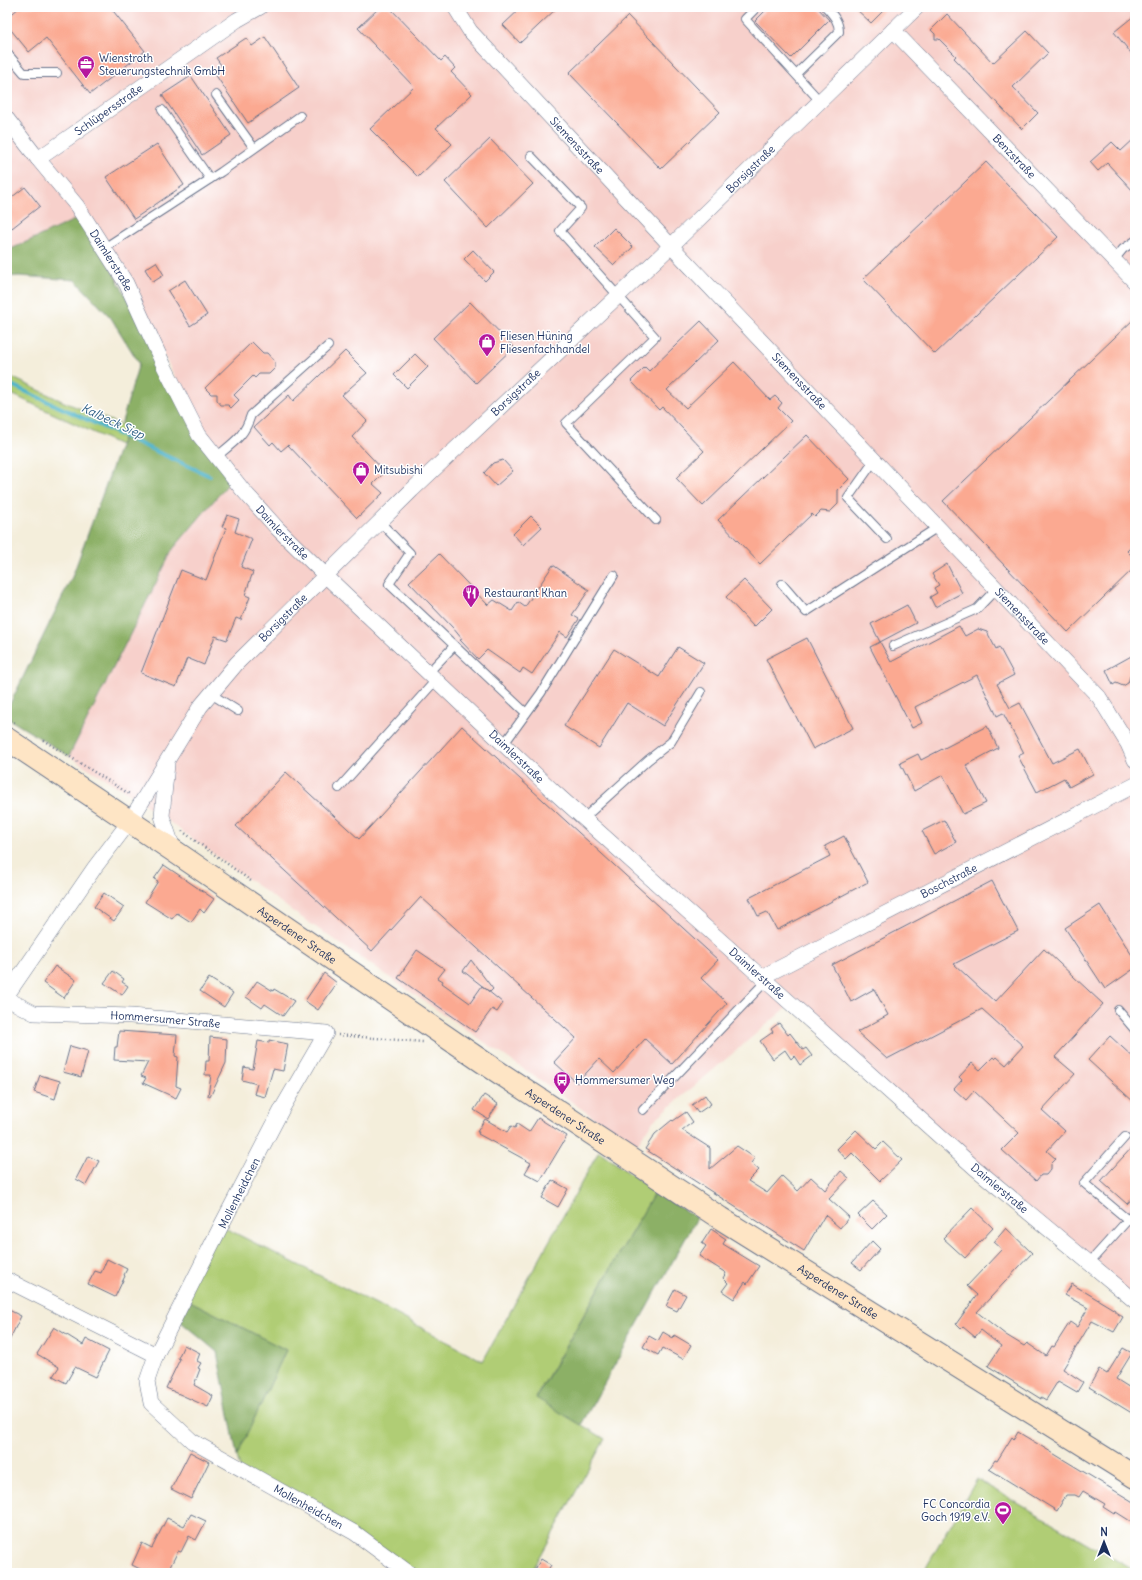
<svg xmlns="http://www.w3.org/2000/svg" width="1142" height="1580" font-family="Delius,sans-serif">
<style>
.built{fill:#f7d0cb}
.green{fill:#b0cd74;stroke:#667e69}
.forest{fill:#8cb066;stroke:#547062}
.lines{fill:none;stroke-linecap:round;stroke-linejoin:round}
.stream{stroke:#4fb5ce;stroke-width:4}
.building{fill:#fba991}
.service-casing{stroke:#67728a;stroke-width:10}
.minor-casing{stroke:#67728a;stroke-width:16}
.secondary-casing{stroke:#67728a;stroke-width:24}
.path{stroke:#67728a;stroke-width:2.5;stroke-dasharray:1 3;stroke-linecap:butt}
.service{stroke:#fff;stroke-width:8}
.minor{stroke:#fff;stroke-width:15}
.secondary{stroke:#fee5c5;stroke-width:22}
.labels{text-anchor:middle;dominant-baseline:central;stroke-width:3;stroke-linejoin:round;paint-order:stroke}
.poi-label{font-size:11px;fill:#1b2f5e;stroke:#fff;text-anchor:start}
.street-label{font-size:11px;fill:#1b2f5e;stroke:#fff}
.water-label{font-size:12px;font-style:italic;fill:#2d5e85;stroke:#fff}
</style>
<rect width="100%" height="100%" fill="#fff"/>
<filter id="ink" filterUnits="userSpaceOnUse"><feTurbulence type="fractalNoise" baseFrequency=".025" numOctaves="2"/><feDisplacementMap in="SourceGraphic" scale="8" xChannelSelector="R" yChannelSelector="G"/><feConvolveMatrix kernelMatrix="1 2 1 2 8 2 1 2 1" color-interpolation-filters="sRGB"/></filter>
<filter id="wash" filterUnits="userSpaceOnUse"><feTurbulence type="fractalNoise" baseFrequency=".012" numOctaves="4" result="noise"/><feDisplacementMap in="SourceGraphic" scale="16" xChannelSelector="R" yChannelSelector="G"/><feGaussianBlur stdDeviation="0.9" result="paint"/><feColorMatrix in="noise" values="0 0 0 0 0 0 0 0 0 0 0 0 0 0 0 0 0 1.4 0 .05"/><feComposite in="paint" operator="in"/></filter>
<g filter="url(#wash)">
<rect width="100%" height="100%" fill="#f4eedb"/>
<!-- built -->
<polygon class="built" points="7,7 1135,7 1135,1301 791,1004 653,1121 635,1147 565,1097 295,913 142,802 69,756 173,549 233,478 219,461 126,283 7,249"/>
<!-- green -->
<g class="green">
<polygon points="7,375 64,402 121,425 126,430 120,445 7,392"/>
<polygon points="599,1151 655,1192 536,1397 605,1439 531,1573 409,1573 240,1468 237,1456 286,1350 184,1298 221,1226 394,1313 483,1361"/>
<polygon points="977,1479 1135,1571 1135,1573 923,1573"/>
</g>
<!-- forest -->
<g class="forest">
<polygon points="83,216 173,384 233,478 173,549 69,756 7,718 7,710 72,577 126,430 121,425 139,363 111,318 75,280 19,276 7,277 7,249 11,249"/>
<polygon points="655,1192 697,1218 581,1425 536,1398"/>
<polygon points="184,1298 286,1350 237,1456 217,1352 175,1317"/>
</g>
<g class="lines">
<!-- stream -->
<polyline class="stream" points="7,383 210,476"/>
</g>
<g id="blocks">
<!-- building -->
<g class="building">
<polygon points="20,7 110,7 145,51 90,94 46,38 29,52 7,25 7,18"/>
<polygon points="380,7 389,7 441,61 445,57 455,68 451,72 472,94 436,128 452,144 418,177 370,129 414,87 358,28"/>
<polygon points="522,7 558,7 520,43 503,25"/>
<polygon points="769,7 817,7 829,20 791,58 755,21"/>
<polygon points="854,7 887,7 871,23"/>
<polygon points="947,14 993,63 1027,31 1048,53 1013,87 1038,113 1022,129 954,58 956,56 939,39 935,39 935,34 931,30"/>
<polygon points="1135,15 1135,58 1114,32"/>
<polygon points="628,16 720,112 661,169 569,73"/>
<polygon points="265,37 299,88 248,123 213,71 221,65 216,58 246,38 252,46"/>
<polygon points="191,76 231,135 202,155 162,95"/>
<polygon points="1135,138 1135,193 1107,163 1098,171 1090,162 1112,142 1121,151"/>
<polygon points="490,139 533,184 488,228 445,182"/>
<polygon points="157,144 184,185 134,219 106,177"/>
<polygon points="986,162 1058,237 935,354 863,279"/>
<polygon points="25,187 40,206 12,228 7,222 7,201"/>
<polygon points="614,228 633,247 614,265 595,247"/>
<polygon points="473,250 494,272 485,281 464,259"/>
<polygon points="156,262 164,275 153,282 145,269"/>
<polygon points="185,280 207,315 190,326 168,291"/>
<polygon points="470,302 514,347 476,383 433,338"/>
<polygon points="1135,318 1135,543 1127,551 1135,559 1135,567 1068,632 943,501"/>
<polygon points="701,321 719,340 667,390 686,408 734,362 770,400 775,396 782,403 778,408 791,421 703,506 676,478 704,451 662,407 659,410 631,381 645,367 649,371"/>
<polygon points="252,342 263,353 267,353 275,362 275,368 269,374 259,374 255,378 253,376 234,395 239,400 231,408 228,405 221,405 217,400 217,394 211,394 205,388"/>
<polygon points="345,351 367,373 342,395 367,421 352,437 385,472 373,484 383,493 357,518 288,445 281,451 273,442 270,445 254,427 289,395 293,401"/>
<polygon points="415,354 428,367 407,388 394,375"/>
<polygon points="807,435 849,479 838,490 838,504 830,512 821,511 815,517 812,514 760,564 718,520"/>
<polygon points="503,460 513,471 496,486 484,473 493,463"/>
<polygon points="227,515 239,519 235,532 252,539 241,567 253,572 245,595 250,597 241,620 236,618 227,640 215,636 204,665 187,658 176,687 141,673 181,570 206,580 226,528 222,527"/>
<polygon points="531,516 542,527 523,545 513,534"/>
<polygon points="439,554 488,605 494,600 512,611 518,602 525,607 553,565 589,590 572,615 579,619 567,637 560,632 532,674 523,668 520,673 487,650 478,659 460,640 462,639 453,628 409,582"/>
<polygon points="947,564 962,593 935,607 930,597 937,593 934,588 939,585 932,574"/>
<polygon points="744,580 772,609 754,627 726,597"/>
<polygon points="907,605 916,623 880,642 891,662 959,626 965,636 978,629 987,632 996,649 999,647 1014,675 997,684 1010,708 1020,703 1052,763 1080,749 1093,774 1069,787 1064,778 1037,792 1018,756 1024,753 1003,713 997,716 977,675 915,707 922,723 912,728 870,647 880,642 871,624"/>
<polygon points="807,638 853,728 813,749 766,659"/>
<polygon points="678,647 704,663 663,726 627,703 599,748 564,726 614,649 659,677"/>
<polygon points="1135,654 1135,674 1130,676 1128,683 1123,686 1116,683 1113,685 1106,670"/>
<polygon points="462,726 718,960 701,978 727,1003 672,1064 645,1039 614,1073 599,1059 577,1083 554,1062 576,1038 421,897 372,951 236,826 286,772 359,839"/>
<polygon points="987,726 998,748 966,765 986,803 963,814 943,775 914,791 900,763 918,754 921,760"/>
<polygon points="944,820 956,842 934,854 922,831"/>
<polygon points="844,836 868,882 777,930 767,912 758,916 749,898 830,856 825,846"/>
<polygon points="164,865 214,899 204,913 200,909 191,922 177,913 172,919 145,902 158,881 154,879"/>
<polygon points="992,881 1018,931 954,964 995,1002 1044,949 1103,1004 1055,1057 1075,1074 1042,1110 1065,1131 1047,1151 1056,1159 1051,1164 1051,1169 1046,1175 1041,1175 1036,1181 1002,1150 1019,1133 974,1091 966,1100 954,1089 962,1080 959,1077 972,1063 980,1070 993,1057 995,1059 997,1057 1006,1065 1023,1046 982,1009 887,1059 857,1032 888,1015 874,989 851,1002 832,965"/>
<polygon points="104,893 124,907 114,921 94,907"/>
<polygon points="1100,905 1135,960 1135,968 1105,989 1065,928"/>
<polygon points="417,950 445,969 438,978 443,981 442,983 470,1003 482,986 503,1003 497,1012 492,1009 475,1032 398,978"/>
<polygon points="471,960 493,989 490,992 463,971"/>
<polygon points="55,966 76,980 64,998 43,983"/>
<polygon points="113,971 124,979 122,982 128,986 122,995 104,983"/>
<polygon points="324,973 337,983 318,1010 305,1001"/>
<polygon points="209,978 233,993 224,1007 200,991"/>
<polygon points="257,981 273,991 274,989 294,1001 283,1016 265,1004 262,1008 246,997"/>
<polygon points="779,1023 788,1035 790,1033 803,1050 806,1048 812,1056 800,1065 794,1056 791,1059 785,1050 773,1059 760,1041 773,1032 771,1029"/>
<polygon points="119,1031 177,1035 175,1056 178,1057 176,1086 181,1088 176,1098 143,1083 146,1078 141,1076 148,1062 114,1060 115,1047 117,1047"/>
<polygon points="1110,1036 1135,1059 1135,1103 1088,1060"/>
<polygon points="210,1037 227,1039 226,1063 210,1097 208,1096 211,1075 205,1075 206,1061 209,1061"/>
<polygon points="269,1040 288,1044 283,1071 273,1069 265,1097 254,1094 257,1084 242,1080 244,1067 253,1069 258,1041 269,1043"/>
<polygon points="70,1046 88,1051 81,1077 63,1072"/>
<polygon points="40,1075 60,1081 55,1099 34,1092"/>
<polygon points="484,1095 498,1104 488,1119 474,1110"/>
<polygon points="705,1095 711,1104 698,1113 692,1105"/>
<polygon points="686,1112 693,1122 682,1130 710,1148 710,1169 737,1146 755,1158 751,1163 759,1170 748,1181 767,1193 782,1176 798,1191 811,1177 825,1190 841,1171 849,1178 829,1199 849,1217 840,1228 825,1215 804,1251 645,1149 655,1134 672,1120 673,1121"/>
<polygon points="538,1118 567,1136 540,1181 525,1173 531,1163 478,1134 479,1132 477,1132 485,1119 507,1132 511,1126 515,1128 517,1124 529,1132"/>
<polygon points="856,1130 876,1149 883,1142 902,1160 880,1181 852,1153 846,1159 837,1149"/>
<polygon points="1135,1144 1135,1195 1127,1204 1101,1181"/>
<polygon points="88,1156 99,1161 86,1185 76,1179"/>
<polygon points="552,1180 568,1189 558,1207 542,1198"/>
<polygon points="873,1201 887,1214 872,1229 858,1215"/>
<polygon points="972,1208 993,1228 965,1258 943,1238"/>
<polygon points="1006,1228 1032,1253 977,1312 1006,1335 1024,1346 1027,1343 1046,1356 1052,1346 1054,1347 1070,1322 1077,1327 1088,1308 1065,1295 1072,1284 1115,1310 1115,1312 1123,1317 1114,1332 1092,1321 1063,1369 1083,1382 1077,1392 1058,1381 1046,1400 1041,1397 1041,1399 988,1366 1001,1346 981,1330 975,1337 963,1327 961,1329 956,1324 977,1295 967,1286 1002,1249 994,1242"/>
<polygon points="711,1229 726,1239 723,1244 759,1266 747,1284 745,1282 734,1299 722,1291 728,1283 723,1278 726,1273 699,1256 706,1246 702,1243"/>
<polygon points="872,1241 880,1249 861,1270 852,1263"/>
<polygon points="107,1259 127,1269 124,1275 125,1276 115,1297 88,1284 95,1271 101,1273"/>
<polygon points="675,1289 686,1295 677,1311 666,1306"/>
<polygon points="7,1309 21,1316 7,1345"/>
<polygon points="54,1327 83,1345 86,1339 109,1351 96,1377 75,1367 66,1383 53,1376 59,1367 37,1354"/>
<polygon points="663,1332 673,1338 674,1335 691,1345 683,1359 662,1348 658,1355 643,1347 649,1336 658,1341"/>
<polygon points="184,1345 200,1353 197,1361 201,1363 198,1368 200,1369 194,1385 213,1396 208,1407 166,1388 180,1359 178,1358"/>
<polygon points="1123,1348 1132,1353 1116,1379 1135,1391 1135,1415 1089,1387 1099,1369 1107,1374"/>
<polygon points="1018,1432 1135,1503 1135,1524 1116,1512 1114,1514 1103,1507 1105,1504 1083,1491 1079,1497 1075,1495 1066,1495 1057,1511 989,1469 995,1460 997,1461 1012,1437 1014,1439"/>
<polygon points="190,1452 209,1462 191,1499 171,1489"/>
<polygon points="191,1514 206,1521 196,1540 189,1536 181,1552 178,1551 167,1573 148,1573 132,1565 142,1543 152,1548 167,1518 184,1526"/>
<polygon points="541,1559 551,1565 546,1573 533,1573"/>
</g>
</g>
</g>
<g filter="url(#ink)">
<use href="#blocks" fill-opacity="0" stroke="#67728a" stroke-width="1"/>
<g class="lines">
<!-- service casing -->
<g class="service-casing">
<g id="service">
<polyline points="757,7 745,19 820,101"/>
<polyline points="7,53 24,73 57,73"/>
<path d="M796 74 839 32C839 21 833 15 826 7"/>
<polyline points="216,95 254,148"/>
<polyline points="162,110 210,179"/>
<polyline points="531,156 581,208 560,231 655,337 566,423 656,520"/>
<polyline points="104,248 221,172 300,116"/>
<polyline points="1114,260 1123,249 1135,241"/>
<path d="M216 457C234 442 244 437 251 415L328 346"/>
<polyline points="874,461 848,498 887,539"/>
<polyline points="380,522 410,553 389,584 526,713"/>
<polyline points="782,584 806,612 938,527"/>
<polyline points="893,646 977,609 996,589"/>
<polyline points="428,673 454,646"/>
<polyline points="211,694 238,711"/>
<polyline points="504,744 541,693 614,575"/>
<polyline points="339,788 436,680"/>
<polyline points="584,818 648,760 671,742 701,692"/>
<polyline points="1118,1010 1135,1030"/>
<polyline points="643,1110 766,981"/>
<polyline points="1125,1137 1084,1183 1128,1220"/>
<polyline points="1089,1263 1135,1212"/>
</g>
</g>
<!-- minor casing -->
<g class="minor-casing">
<g id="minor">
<path id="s1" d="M455 7 470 31 671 246 1099 697 1128 744 1135 760"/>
<path id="s2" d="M893 30 1135 282"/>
<path id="s3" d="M7 119 38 159 77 206 126 283 164 366 199 435 242 489 277 528 326 576 552 790 974 1167 1135 1301"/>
<path id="s4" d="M38 159 237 20 260 7"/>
<polyline points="167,764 162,816 174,851"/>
<path id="s5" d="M762 977 1135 785"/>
<path id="s6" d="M7 995 95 867 130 821 200 707 237 663 412 490 671 246 917 7"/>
<path id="s7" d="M7 999 34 1013 131 1016 326 1033 283 1107 221 1226 156 1355 147 1381 151 1403 192 1441 355 1533 409 1573"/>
<polyline points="7,1280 156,1355"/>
</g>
</g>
<!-- secondary casing -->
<g class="secondary-casing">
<g id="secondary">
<path id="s8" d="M7 739 174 851 483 1062 720 1218 1135 1477"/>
</g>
</g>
<!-- path -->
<g class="path">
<polyline points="7,718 15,723"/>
<polyline points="43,740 131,795"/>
<polyline points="182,831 251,881"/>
<polyline points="338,1035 423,1042"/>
</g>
<!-- service -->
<use href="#service" class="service"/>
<!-- minor -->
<use href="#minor" class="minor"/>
<!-- secondary -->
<use href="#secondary" class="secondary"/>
</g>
</g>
<!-- icons -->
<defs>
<g id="office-pin" transform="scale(0.9)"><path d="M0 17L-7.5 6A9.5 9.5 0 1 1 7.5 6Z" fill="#b5179e" stroke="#fff"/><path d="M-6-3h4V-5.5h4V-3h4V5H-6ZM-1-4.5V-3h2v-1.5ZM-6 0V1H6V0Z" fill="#fff"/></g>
<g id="shop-pin" transform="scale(0.9)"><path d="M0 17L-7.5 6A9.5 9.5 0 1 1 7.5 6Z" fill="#b5179e" stroke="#fff"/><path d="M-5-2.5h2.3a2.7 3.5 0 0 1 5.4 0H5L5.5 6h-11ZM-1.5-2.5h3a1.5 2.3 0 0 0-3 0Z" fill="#fff"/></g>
<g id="restaurant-pin" transform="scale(0.9)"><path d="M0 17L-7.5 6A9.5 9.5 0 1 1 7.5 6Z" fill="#b5179e" stroke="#fff"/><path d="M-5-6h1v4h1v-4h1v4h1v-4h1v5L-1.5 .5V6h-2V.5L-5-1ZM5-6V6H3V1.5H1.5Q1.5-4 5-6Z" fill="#fff"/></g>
<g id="bus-pin" transform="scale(0.9)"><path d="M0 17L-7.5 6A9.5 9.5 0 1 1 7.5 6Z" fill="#b5179e" stroke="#fff"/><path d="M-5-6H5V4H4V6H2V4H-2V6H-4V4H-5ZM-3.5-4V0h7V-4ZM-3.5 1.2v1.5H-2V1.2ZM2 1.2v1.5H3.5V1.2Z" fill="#fff"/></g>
<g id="stadium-pin" transform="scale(0.9)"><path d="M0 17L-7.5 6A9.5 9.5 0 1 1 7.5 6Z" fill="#b5179e" stroke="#fff"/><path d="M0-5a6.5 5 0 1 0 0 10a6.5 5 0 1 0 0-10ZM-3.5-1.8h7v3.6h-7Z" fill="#fff"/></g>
</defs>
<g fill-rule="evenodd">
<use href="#office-pin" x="86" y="64"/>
<use href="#shop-pin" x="487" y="342"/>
<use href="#shop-pin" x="361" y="470"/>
<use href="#restaurant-pin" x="471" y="593"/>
<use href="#bus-pin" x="562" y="1080"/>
<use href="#stadium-pin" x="1003" y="1510"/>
</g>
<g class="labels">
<!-- poi labels -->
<g class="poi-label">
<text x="99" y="58">Wienstroth<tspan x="99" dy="13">Steuerungstechnik GmbH</tspan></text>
<text x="500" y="336">Fliesen Hüning<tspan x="500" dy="13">Fliesenfachhandel</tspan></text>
<text x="374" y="470">Mitsubishi</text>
<text x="484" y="593">Restaurant Khan</text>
<text x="575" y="1080">Hommersumer Weg</text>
<text x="990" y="1504" text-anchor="end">FC Concordia<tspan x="990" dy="13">Goch 1919 e.V.</tspan></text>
</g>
<!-- street labels -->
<g class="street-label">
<text stroke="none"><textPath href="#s4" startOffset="86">Schlüpersstraße</textPath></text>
<text stroke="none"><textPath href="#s1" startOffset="185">Siemensstraße</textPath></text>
<text stroke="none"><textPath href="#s2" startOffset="175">Benzstraße</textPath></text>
<text stroke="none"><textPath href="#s6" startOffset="1117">Borsigstraße</textPath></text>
<text stroke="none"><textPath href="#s3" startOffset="176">Daimlerstraße</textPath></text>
<text stroke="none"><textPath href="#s1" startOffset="509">Siemensstraße</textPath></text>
<text stroke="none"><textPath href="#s6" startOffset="793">Borsigstraße</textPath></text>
<text stroke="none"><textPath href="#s3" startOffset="500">Daimlerstraße</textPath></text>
<text stroke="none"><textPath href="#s1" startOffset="833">Siemensstraße</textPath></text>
<text stroke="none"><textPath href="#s6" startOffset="469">Borsigstraße</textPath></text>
<text stroke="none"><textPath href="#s3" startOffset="824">Daimlerstraße</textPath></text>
<text stroke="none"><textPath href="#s5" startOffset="210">Boschstraße</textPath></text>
<text stroke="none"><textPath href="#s8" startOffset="350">Asperdener Straße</textPath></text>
<text stroke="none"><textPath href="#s3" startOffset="1148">Daimlerstraße</textPath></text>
<text stroke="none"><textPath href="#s7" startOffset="162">Hommersumer Straße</textPath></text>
<text stroke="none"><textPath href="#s8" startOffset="674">Asperdener Straße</textPath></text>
<text stroke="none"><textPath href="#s3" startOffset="1472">Daimlerstraße</textPath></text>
<text transform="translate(239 1193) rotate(-63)">Mollenheidchen</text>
<text stroke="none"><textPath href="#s8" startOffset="998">Asperdener Straße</textPath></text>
<text stroke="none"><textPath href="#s7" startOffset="927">Mollenheidchen</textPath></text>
</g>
<!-- water labels -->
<g class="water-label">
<text transform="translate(113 421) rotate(25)">Kalbeck Siep</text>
</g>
</g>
<!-- margin -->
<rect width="1142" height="1580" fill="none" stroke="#fff" stroke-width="24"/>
<!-- north arrow -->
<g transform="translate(1104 1542)" stroke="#ffffff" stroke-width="3" paint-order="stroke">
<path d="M0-3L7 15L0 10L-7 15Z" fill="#1b2f5e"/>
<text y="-6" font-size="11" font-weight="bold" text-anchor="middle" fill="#1b2f5e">N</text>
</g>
</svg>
